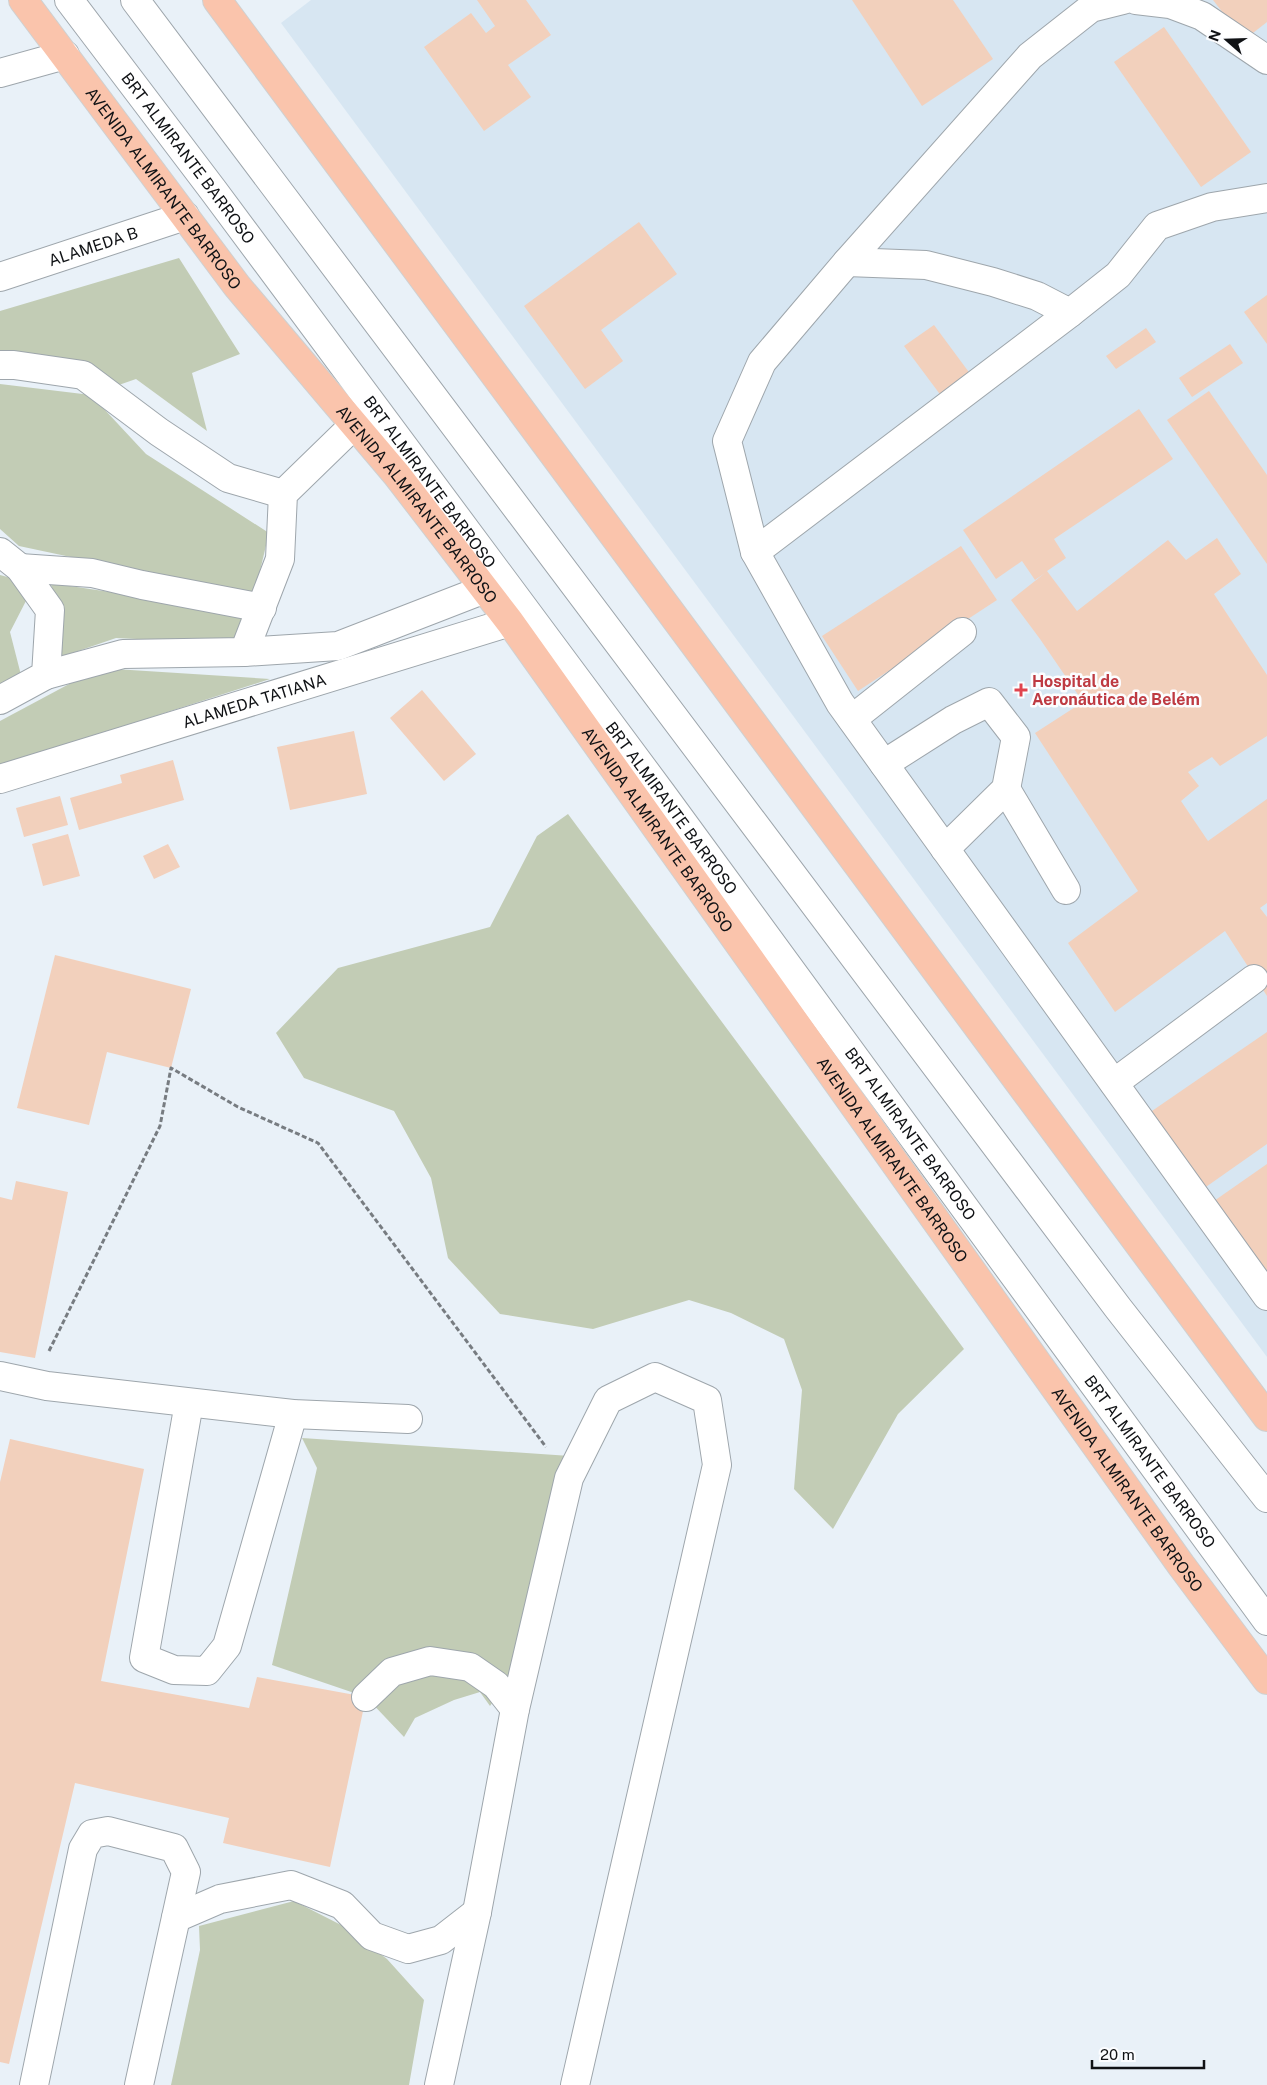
<svg xmlns="http://www.w3.org/2000/svg" width="1267" height="2085" font-family="'Public Sans',sans-serif">
<style>
.built{fill:#d7e6f2}
.green{fill:#c2ccb5}
.building{fill:#f2d0bc}
.lines{fill:none;stroke-linecap:round;stroke-linejoin:round}
.minor-casing{stroke:#9ea6ac;stroke-width:30}
.highway-casing{stroke:#cfd0d0;stroke-width:30}
.path{stroke:#777c81;stroke-width:3;stroke-dasharray:5 2.5;stroke-linecap:butt}
.minor{stroke:#fff;stroke-width:28}
.highway{stroke:#fac4ac;stroke-width:28}
.health-dot{fill:#e0444e;stroke:#fcfdff;stroke-width:2}
.labels{text-anchor:middle;dominant-baseline:central;stroke-width:5;stroke-linejoin:round;paint-order:stroke}
.street-label{font-size:16px;fill:#101215;stroke:#fcfdff}
.health-label{font-size:16px;font-weight:bold;fill:#be3a42;stroke:#fcfdff;text-anchor:start}
</style>
<rect width="100%" height="100%" fill="#e9f1f8"/>
<!-- built -->
<polygon class="built" points="311,0 1267,0 1267,1357 281,23"/>
<!-- green -->
<g class="green">
<polygon points="179,258 240,354 192,373 207,431 136,379 113,387 0,361 0,311"/>
<polygon points="0,384 91,395 146,454 269,533 254,596 19,546 0,529"/>
<polygon points="0,575 19,580 28,597 10,632 21,675 0,688"/>
<polygon points="50,583 250,613 238,644 116,638 55,659 62,608"/>
<polygon points="99,668 270,679 0,766 0,721"/>
<polygon points="568,814 964,1349 898,1414 833,1529 794,1489 802,1390 784,1339 731,1313 689,1300 593,1329 500,1314 448,1258 431,1178 394,1111 304,1078 276,1033 338,968 490,927 537,836"/>
<polygon points="302,1438 570,1456 512,1675 490,1706 480,1692 454,1700 415,1718 404,1737 366,1697 272,1665 317,1468"/>
<polygon points="294,1901 345,1927 387,1959 424,2000 409,2085 171,2085 200,1950 199,1926"/>
</g>
<!-- building -->
<g class="building">
<polygon points="477,0 526,0 551,35 508,65 531,97 484,131 424,47 471,13 486,33 495,26"/>
<polygon points="852,0 953,0 993,59 922,106"/>
<polygon points="1213,0 1267,0 1267,22 1244,40"/>
<polygon points="1164,27 1251,152 1201,187 1114,62"/>
<polygon points="639,222 677,274 601,330 623,361 585,389 524,306"/>
<polygon points="1267,295 1267,344 1244,312"/>
<polygon points="934,325 971,375 942,397 904,346"/>
<polygon points="1146,328 1156,342 1116,369 1106,356"/>
<polygon points="1230,344 1243,363 1192,397 1179,378"/>
<polygon points="1209,391 1267,475 1267,564 1167,420"/>
<polygon points="1139,409 1173,459 1054,539 1066,558 1047,571 1077,611 1168,540 1186,560 1217,538 1241,574 1214,594 1267,675 1267,736 1220,766 1212,757 1188,772 1199,786 1181,801 1208,841 1267,799 1267,903 1260,908 1267,917 1267,996 1225,931 1115,1012 1068,943 1138,891 1035,733 1083,702 1040,639 1011,600 1045,573 1035,580 1022,561 996,579 963,530"/>
<polygon points="961,546 997,600 858,691 822,636"/>
<polygon points="422,690 476,754 444,781 390,718"/>
<polygon points="354,731 367,794 290,810 277,747"/>
<polygon points="173,760 184,800 79,830 70,798 122,783 120,775"/>
<polygon points="60,796 68,825 24,837 16,808"/>
<polygon points="68,834 80,876 43,886 32,844"/>
<polygon points="168,844 180,867 154,879 143,856"/>
<polygon points="55,955 191,989 171,1068 107,1052 89,1125 17,1108"/>
<polygon points="1267,1032 1267,1144 1203,1189 1149,1113"/>
<polygon points="1267,1164 1267,1273 1214,1201"/>
<polygon points="16,1181 68,1192 35,1358 0,1352 0,1197 12,1200"/>
<polygon points="10,1439 144,1469 101,1681 249,1708 257,1677 366,1697 330,1867 223,1843 229,1818 75,1783 9,2064 0,2062 0,1482"/>
</g>
<g class="lines">
<!-- minor casing -->
<g class="minor-casing">
<g id="minor">
<path id="s1" d="M69 0 213 190 662 794 1267 1621"/>
<polyline points="135,0 1118,1308 1267,1498"/>
<polyline points="1123,0 1091,8 1030,56 847,262 762,362 727,441 755,552 840,703 1267,1296"/>
<polyline points="1136,0 1170,4 1202,16 1267,60"/>
<polyline points="0,73 65,55"/>
<polyline points="847,262 926,265 993,282 1037,296 1070,313 1118,275 1157,226 1212,207 1267,198"/>
<path id="s2" d="M0 277 185 216"/>
<polyline points="0,365 14,365 83,375 159,432 228,478 283,494"/>
<polyline points="0,552 20,568 50,610 46,675 0,700"/>
<polyline points="755,552 1070,313"/>
<polyline points="20,568 92,573 142,585 262,608"/>
<polyline points="244,652 338,646 485,589"/>
<polyline points="46,675 123,654 244,652 280,559 283,494 354,425"/>
<polyline points="852,719 962,632"/>
<polyline points="884,764 953,720 989,702 1016,737 1006,789 945,849"/>
<path id="s3" d="M0 779 510 622"/>
<polyline points="1006,789 1066,890"/>
<polyline points="1114,1083 1254,979"/>
<polyline points="0,1376 47,1386 293,1414 408,1419"/>
<polyline points="189,1403 144,1658 174,1670 207,1671 227,1646 293,1414"/>
<polyline points="366,1697 392,1672 430,1661 470,1667 496,1685 515,1709"/>
<polyline points="176,1918 220,1899 291,1885 342,1905 372,1936 408,1949 441,1940 477,1912"/>
<polyline points="34,2085 83,1849 92,1834 108,1831 174,1848 186,1872 139,2085"/>
<polyline points="439,2085 477,1912 515,1709 569,1478 608,1400 655,1377 707,1400 717,1465 575,2085"/>
</g>
</g>
<!-- highway casing -->
<g class="highway-casing">
<g id="highway">
<path id="s4" d="M23 0 237 286 397 475 510 622 1181 1565 1267 1680"/>
<polyline points="217,0 1267,1417"/>
</g>
</g>
<!-- path -->
<polyline class="path" points="49,1351 160,1126 171,1068 238,1107 318,1143 546,1447"/>
<!-- minor -->
<use href="#minor" class="minor"/>
<!-- highway -->
<use href="#highway" class="highway"/>
</g>
<!-- markers -->
<path class="health-dot" d="M1018.5 682.5h5v5h5v5h-5v5h-5v-5h-5v-5h5z"/>
<g class="labels">
<!-- street labels -->
<g class="street-label">
<text stroke="none"><textPath href="#s1" startOffset="198">BRT ALMIRANTE BARROSO</textPath></text>
<text stroke="none"><textPath href="#s4" startOffset="235">AVENIDA ALMIRANTE BARROSO</textPath></text>
<text stroke="none"><textPath href="#s2" startOffset="98">ALAMEDA B</textPath></text>
<text stroke="none"><textPath href="#s1" startOffset="602">BRT ALMIRANTE BARROSO</textPath></text>
<text stroke="none"><textPath href="#s4" startOffset="640">AVENIDA ALMIRANTE BARROSO</textPath></text>
<text stroke="none"><textPath href="#s3" startOffset="266">ALAMEDA TATIANA</textPath></text>
<text stroke="none"><textPath href="#s1" startOffset="1008">BRT ALMIRANTE BARROSO</textPath></text>
<text stroke="none"><textPath href="#s4" startOffset="1045">AVENIDA ALMIRANTE BARROSO</textPath></text>
<text stroke="none"><textPath href="#s1" startOffset="1412">BRT ALMIRANTE BARROSO</textPath></text>
<text stroke="none"><textPath href="#s4" startOffset="1450">AVENIDA ALMIRANTE BARROSO</textPath></text>
<text stroke="none"><textPath href="#s1" startOffset="1818">BRT ALMIRANTE BARROSO</textPath></text>
<text stroke="none"><textPath href="#s4" startOffset="1855">AVENIDA ALMIRANTE BARROSO</textPath></text>
</g>
<!-- health labels -->
<g class="health-label">
<text x="1032" y="681">Hospital de<tspan x="1032" dy="18">Aeronáutica de Belém</tspan></text>
</g>
</g>
<!-- north arrow -->
<g transform="translate(1227 40) rotate(290)" stroke="#fcfdff" stroke-width="4" paint-order="stroke">
<path d="M0-4L9 19L0 12L-9 19Z" fill="#101215"/>
<text y="-8" font-size="14" font-weight="bold" text-anchor="middle" fill="#101215">N</text>
</g>
<!-- scale -->
<path d="M1092 2060v8h112v-8" fill="none" stroke="#101215" stroke-width="2.5"/>
<text x="1100" y="2060" font-size="15" fill="#101215" stroke="#fcfdff" stroke-width="4" paint-order="stroke">20 m</text>
</svg>
